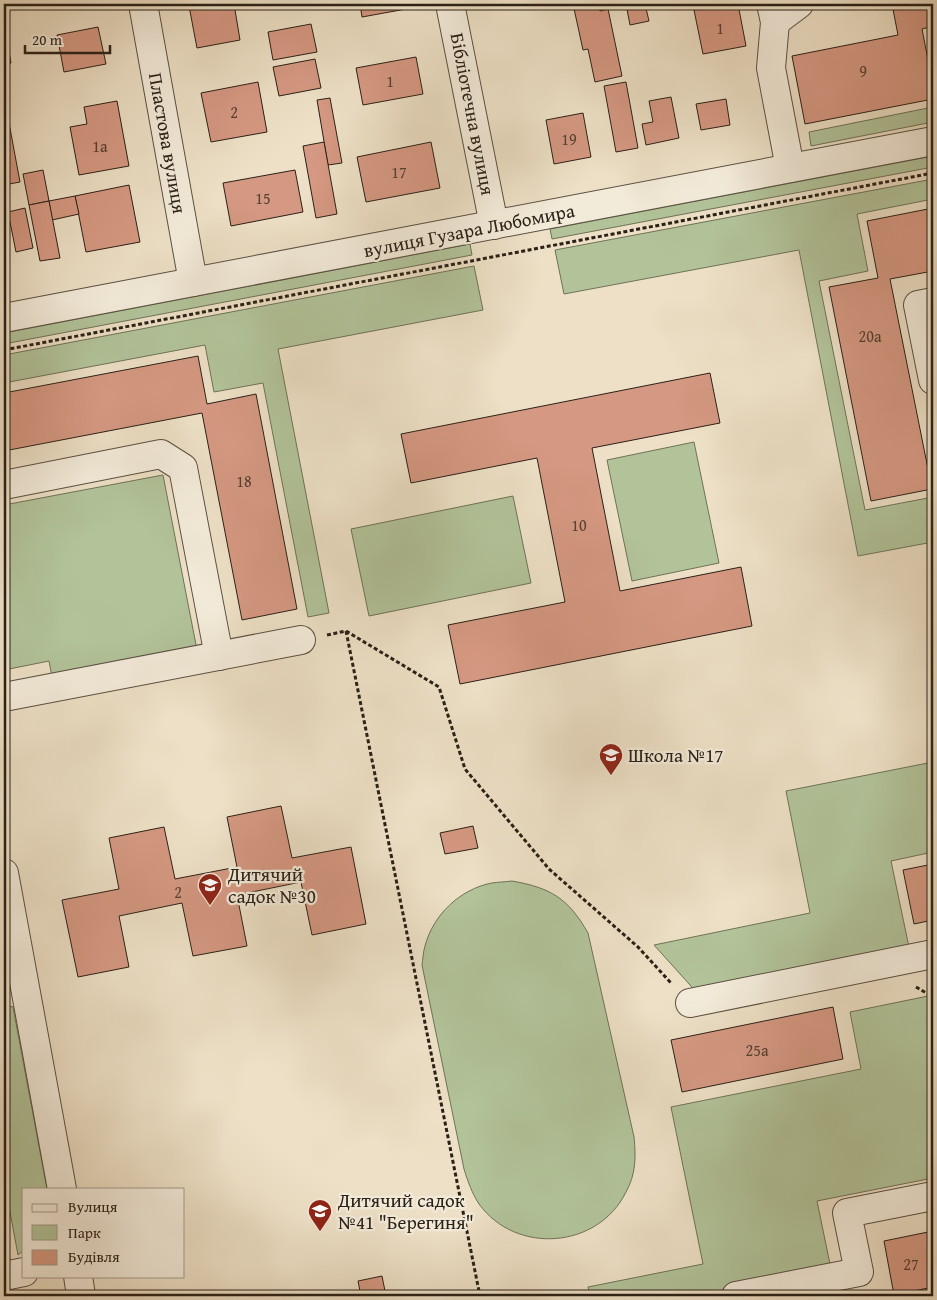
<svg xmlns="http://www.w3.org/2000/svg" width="937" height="1300" font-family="'Gentium Book Plus',serif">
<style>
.green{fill:#b2c39a;stroke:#6e7258}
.building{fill:#d59882;stroke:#2a2017}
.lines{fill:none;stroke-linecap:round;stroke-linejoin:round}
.minor-casing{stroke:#5b5043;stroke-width:30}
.path{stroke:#2a2017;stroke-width:3;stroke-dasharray:4 2.5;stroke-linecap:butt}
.minor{stroke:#f3ebda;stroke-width:28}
.labels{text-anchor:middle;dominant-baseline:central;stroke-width:4.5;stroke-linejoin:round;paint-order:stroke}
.number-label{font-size:16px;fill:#553e32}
.street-label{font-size:19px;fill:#2a2017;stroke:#f3ebda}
.poi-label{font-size:19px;fill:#2a2017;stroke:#f3ebda;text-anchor:start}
</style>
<rect width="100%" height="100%" fill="#ede0c6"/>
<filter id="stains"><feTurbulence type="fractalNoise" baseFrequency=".004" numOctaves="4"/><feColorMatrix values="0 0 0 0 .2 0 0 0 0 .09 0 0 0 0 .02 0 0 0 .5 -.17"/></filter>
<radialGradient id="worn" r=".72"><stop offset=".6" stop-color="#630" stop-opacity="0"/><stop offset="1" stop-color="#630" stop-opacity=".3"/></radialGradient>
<!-- green -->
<g class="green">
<polygon points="933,107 933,122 811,146 809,132"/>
<polygon points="933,156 933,167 552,239 550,229"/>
<polygon points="933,179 933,199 857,214 868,271 819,281 865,510 933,497 933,542 858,556 799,250 564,294 555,250"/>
<polygon points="470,244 472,255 4,344 4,333"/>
<polygon points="474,266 483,310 278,349 329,613 308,617 263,383 214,392 205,345 4,383 4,355"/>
<polygon points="694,442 719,563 632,581 607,460"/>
<polygon points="163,475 197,650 52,677 49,661 4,670 4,505"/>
<polygon points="513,496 531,583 369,616 351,529"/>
<polygon points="933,762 933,852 891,861 910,952 699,995 654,945 810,913 786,791"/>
<path d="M512 881C551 888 568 898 588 933L634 1137C636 1157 636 1174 626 1192 598 1249 516 1255 479 1204 472 1193 468 1182 464 1169L422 965C423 959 423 952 425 946 433 915 460 889 492 883 498 882 505 882 512 881Z"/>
<polygon points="933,995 933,1178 817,1201 831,1269 695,1296 590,1296 588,1287 703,1264 671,1107 861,1069 850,1012"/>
<polygon points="4,1004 13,1007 47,1189 24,1189 24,1250 18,1255 4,1180"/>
<polygon points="933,1287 933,1296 895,1296 894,1295"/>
</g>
<!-- building -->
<g class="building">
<polygon points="199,4 234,4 240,40 197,48 189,6"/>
<polygon points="360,4 405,4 406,9 362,17"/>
<polygon points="573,4 598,4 600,11 608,9 622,76 595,82 588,49 583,50"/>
<polygon points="626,4 645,4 649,21 630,25"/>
<polygon points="727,4 738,4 746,46 703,54 694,10"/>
<polygon points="892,4 933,4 933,26 922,29 933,86 933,99 805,124 792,56 898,35"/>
<polygon points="4,23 11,63 4,64"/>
<polygon points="311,24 317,52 273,60 268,32"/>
<polygon points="98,27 106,64 64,72 57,35"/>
<polygon points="416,57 423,94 363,105 356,68"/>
<polygon points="315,59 321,88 279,96 273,67"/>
<polygon points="258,82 267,132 211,142 201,93"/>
<polygon points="626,82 638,148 616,152 604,86"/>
<polygon points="671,97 679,138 646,145 642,124 653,122 649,101"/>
<polygon points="330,98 342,163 328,165 317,100"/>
<polygon points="726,99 730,125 701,130 696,104"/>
<polygon points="4,101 9,123 4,124"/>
<polygon points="117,101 129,166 79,175 70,127 87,124 84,107"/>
<polygon points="583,113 591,157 554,164 546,120"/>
<polygon points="9,123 20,182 4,185 4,124"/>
<polygon points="324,142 337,214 316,218 303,146"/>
<polygon points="431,142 440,188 366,202 357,157"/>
<polygon points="43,170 49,201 29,205 23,174"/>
<polygon points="295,170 303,212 231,226 223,183"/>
<polygon points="129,185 140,242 86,252 75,196"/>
<polygon points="75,196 79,214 52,220 49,201"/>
<polygon points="49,201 60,258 40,261 29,205"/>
<polygon points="25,208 33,248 16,252 8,212"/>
<polygon points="933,208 933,271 890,279 932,489 871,501 829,287 878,278 867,221"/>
<polygon points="198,356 207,404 256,394 297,609 242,620 202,413 4,451 4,393"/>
<polygon points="710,373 720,423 592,448 620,591 741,567 752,626 460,684 448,625 565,602 537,458 411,483 401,434"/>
<polygon points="281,806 292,858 351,847 366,924 312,935 301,882 237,895 247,946 193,956 182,903 119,916 129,967 78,977 62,900 119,889 109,838 164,827 175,879 237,867 227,817"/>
<polygon points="473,826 478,848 445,854 440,833"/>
<polygon points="933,864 933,920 914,924 903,870"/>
<polygon points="833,1007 843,1059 682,1092 671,1040"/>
<polygon points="933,1231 933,1287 894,1295 884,1241"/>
<polygon points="382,1276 386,1296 361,1296 358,1281"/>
</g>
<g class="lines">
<!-- minor casing -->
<g class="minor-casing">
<g id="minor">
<polyline points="143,4 193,282"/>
<polyline points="450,4 494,225"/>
<polyline points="771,4 775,22 771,68 790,168"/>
<polyline points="775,22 799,4"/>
<polyline points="933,302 918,305 933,380"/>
<polyline points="4,318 933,141"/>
<polyline points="4,485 161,454 183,468 219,656"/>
<polyline points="4,697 301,640"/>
<polyline points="4,873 62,1189"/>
<polyline points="690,1003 933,954"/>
<polyline points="4,1276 24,1272"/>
<polyline points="78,1276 81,1296"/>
<polyline points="736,1296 859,1272 847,1213 933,1196"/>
</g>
</g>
<!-- path -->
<g class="path">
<polyline points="4,350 933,173"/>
<polyline points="346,631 480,1296"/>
<polyline points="327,635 346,631 439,687 465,769 549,869 638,947 671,983"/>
<polyline points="916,987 933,997"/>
</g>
<!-- minor -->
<use href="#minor" class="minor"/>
</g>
<!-- icons -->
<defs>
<g id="school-pin" transform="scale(1.25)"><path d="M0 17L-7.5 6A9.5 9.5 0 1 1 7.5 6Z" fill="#8f2418" stroke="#f3ebda"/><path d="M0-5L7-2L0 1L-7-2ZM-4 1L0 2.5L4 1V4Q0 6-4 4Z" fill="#fff"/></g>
</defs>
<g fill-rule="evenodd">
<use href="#school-pin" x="611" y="755"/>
<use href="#school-pin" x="210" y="885"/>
<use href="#school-pin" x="320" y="1211"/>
</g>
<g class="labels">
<!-- number labels -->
<g class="number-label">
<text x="720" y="28">1</text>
<text x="863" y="71">9</text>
<text x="390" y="81">1</text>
<text x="234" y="112">2</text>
<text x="569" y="139">19</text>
<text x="100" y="146">1а</text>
<text x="399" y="172">17</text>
<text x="263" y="198">15</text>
<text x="870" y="336">20а</text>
<text x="244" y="481">18</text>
<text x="579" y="525">10</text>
<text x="178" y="892">2</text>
<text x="757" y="1050">25а</text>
<text x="911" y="1264">27</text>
</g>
<!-- street labels -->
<g class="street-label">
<text transform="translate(473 114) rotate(79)">Бібліотечна вулиця</text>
<text transform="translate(168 143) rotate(80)">Пластова вулиця</text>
<text transform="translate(469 230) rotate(-11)">вулиця Гузара Любомира</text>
</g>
<!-- poi labels -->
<g class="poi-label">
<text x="628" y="755">Школа №17</text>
<text x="228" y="874">Дитячий<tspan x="228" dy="22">садок №30</tspan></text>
<text x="338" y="1200">Дитячий садок<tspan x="338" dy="22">№41 "Берегиня"</tspan></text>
</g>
</g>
<!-- margin -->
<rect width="937" height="1300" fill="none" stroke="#ede0c6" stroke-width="20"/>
<rect x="5" y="5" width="927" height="1290" fill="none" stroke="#2a2017" stroke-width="2.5"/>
<rect x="10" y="10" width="917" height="1280" fill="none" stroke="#2a2017"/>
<!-- legend -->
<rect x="22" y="1188" width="162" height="90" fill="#f3ebda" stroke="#a39a8c"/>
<rect x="32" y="1204" width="25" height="8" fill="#f3ebda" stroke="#a39a8c"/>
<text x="68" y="1212" font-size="15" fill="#2a2017">Вулиця</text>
<rect x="32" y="1225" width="25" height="15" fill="#b2c39a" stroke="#a39a8c"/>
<text x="68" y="1238" font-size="15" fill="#2a2017">Парк</text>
<rect x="32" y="1250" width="25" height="15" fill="#d59882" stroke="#a39a8c"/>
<text x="68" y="1262" font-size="15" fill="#2a2017">Будівля</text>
<!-- scale -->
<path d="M25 45v8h85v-8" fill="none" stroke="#2a2017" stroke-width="2.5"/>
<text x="32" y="45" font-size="15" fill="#2a2017" stroke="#f3ebda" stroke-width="4" paint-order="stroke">20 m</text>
<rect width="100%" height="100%" filter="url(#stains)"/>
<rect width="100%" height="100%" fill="url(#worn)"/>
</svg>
